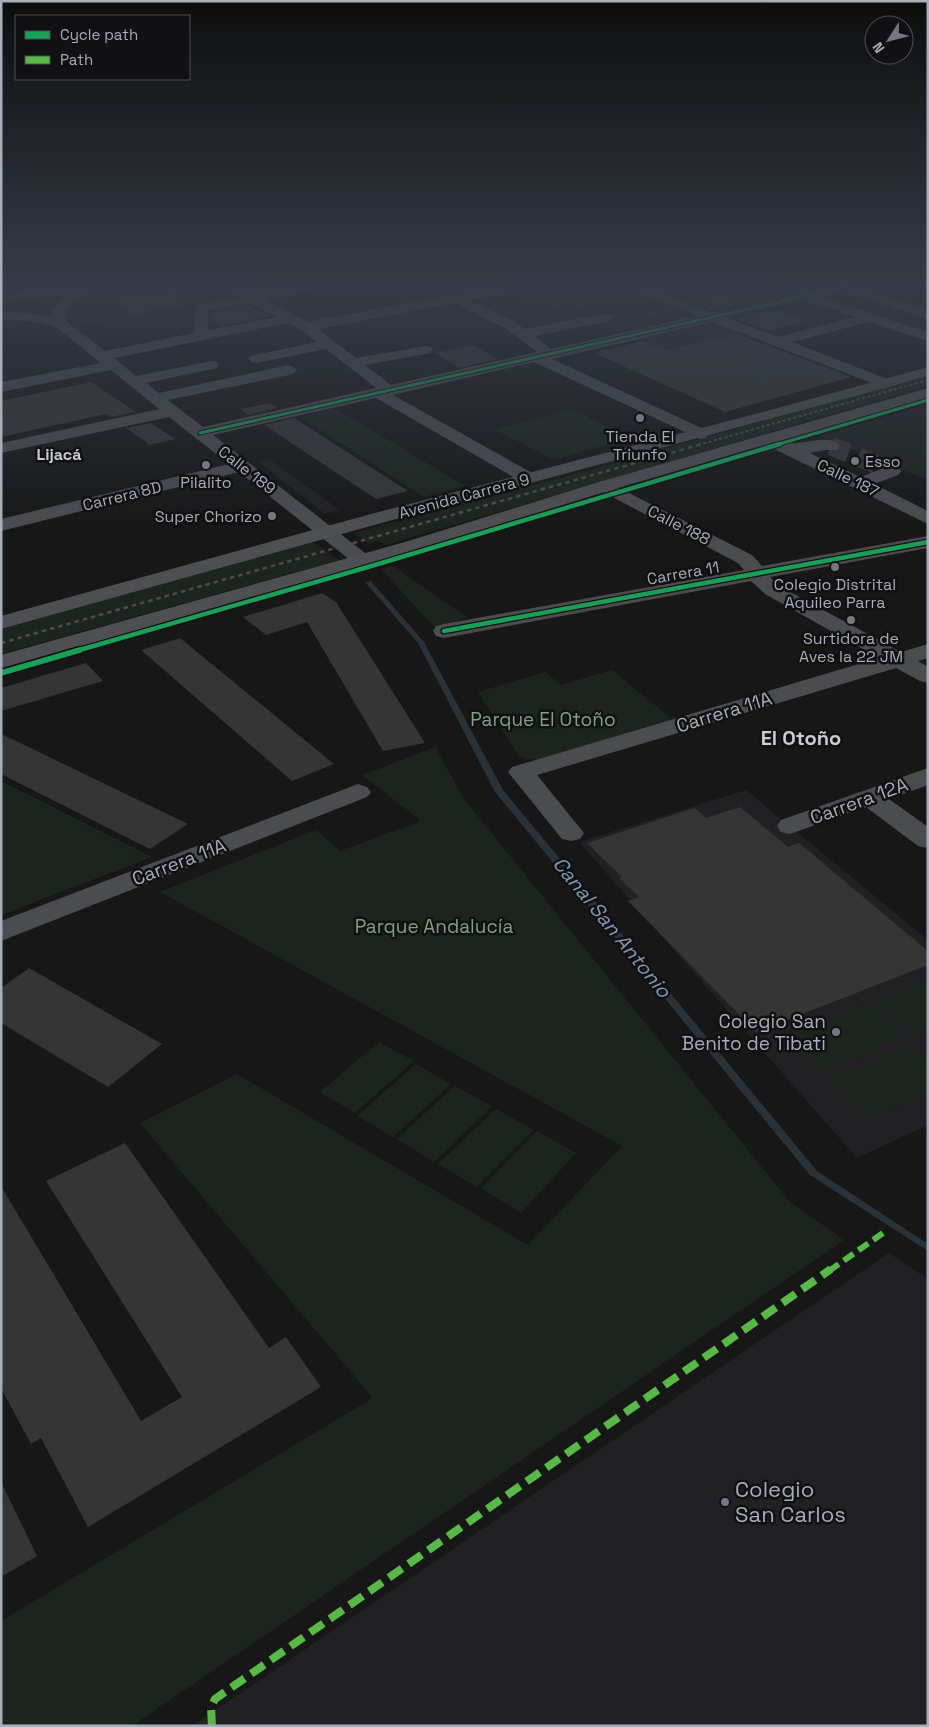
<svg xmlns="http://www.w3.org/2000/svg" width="929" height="1727" font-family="'Space Grotesk',sans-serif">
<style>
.built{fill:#212123}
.green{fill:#1d241e}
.water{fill:#2a3239}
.building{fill:#353536}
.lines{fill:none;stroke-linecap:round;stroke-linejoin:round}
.minor-tunnel{stroke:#343537;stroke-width:19;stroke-dasharray:19 10;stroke-linecap:butt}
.minor{fill:#4b4c50;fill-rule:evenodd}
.major{fill:#4d4f52;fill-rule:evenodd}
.rail-far1{stroke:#4b4c4f;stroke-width:2;stroke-dasharray:3 2.5;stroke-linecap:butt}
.rail{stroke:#4b4c4f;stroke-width:2.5;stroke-dasharray:4.5 4;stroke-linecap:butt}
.quiet-far1{stroke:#58b947;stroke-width:6;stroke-dasharray:12 6;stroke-linecap:butt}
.quiet{stroke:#58b947;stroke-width:8;stroke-dasharray:16 8;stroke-linecap:butt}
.cycleway-far2-casing{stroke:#111113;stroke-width:5}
.cycleway-far1-casing{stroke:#111113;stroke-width:7}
.cycleway-casing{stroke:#111113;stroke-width:9}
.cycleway-far2{stroke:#1a9f57;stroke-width:3}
.cycleway-far1{stroke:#1a9f57;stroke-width:4.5}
.cycleway{stroke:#1a9f57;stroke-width:5.5}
.poi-dot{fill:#757880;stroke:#111113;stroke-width:2}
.labels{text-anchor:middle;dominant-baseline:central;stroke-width:5;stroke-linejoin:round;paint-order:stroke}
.far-poi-label{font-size:16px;fill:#a8adb8;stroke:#111113}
.far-neighbourhood-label{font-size:16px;font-weight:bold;fill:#c9ccd4;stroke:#111113}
.far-street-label{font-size:16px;fill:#a8adb8;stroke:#111113}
.street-label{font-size:19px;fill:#a8adb8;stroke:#111113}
.park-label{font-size:19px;fill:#7fa381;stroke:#111113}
.poi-label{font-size:19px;fill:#a8adb8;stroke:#111113;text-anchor:end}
.neighbourhood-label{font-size:20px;font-weight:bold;fill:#c9ccd4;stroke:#111113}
.water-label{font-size:20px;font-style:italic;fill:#7f9bb3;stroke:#111113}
.near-poi-label{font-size:22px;fill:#a8adb8;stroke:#111113;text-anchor:start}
</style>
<rect width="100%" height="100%" fill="#171717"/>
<!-- built -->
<g class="built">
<polygon points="119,287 221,287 240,296 78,327 64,315 71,302 81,296"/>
<polygon points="532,287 541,287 559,294 594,287 628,287 691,310 630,322 590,306 564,311 533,299 526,300 506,292"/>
<polygon points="683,287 769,287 793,295 748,305 721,295 688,302 659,292"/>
<polygon points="928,404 928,480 819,436"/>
<polygon points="269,459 339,510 325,514 259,462"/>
<polygon points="746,790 928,940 928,1125 857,1158 579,842"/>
<polygon points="889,1253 928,1279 928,1726 192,1726"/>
</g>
<!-- green -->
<g class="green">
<polygon points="74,294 54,306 52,317 1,312 1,306"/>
<polygon points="604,303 620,309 638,306 652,311 636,315 644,318 630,322 590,306"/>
<polygon points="113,306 127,314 81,322 68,314"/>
<polygon points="718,321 747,332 665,350 639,339"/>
<polygon points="928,375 928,386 385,545 378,541 369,544 354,533 615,463"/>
<polygon points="334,408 465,486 424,497 300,417"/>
<polygon points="571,409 631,438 553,460 494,429"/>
<polygon points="928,412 928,450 907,457 851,434"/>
<polygon points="920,458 928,462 928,475 901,464"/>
<polygon points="313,542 339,560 1,654 1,629"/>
<polygon points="393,566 468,618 434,627 381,569"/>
<polygon points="612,670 672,719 542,760 525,759 519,756 478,692 545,672 561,685"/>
<polygon points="435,747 464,799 789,1201 844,1240 132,1726 1,1726 1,1621 373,1398 140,1123 237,1074 528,1245 622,1146 160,892 316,830 340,851 421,821 362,775"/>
<polygon points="1,781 152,857 1,915"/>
<polygon points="928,980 928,1030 915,1035 877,1000"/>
<polygon points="867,1004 905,1040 821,1073 784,1036"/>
<polygon points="379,1042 414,1061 355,1113 320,1092"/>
<polygon points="912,1045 928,1061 928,1094 866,1119 827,1079"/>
<polygon points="416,1064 451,1084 393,1137 357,1116"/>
<polygon points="455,1086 492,1106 434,1162 397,1139"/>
<polygon points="496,1109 534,1130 477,1187 438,1164"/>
<polygon points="537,1131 576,1153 521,1213 481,1188"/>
</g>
<!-- water -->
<polygon class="water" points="371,581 424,642 503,790 817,1171 928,1244 928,1251 810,1175 495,792 418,643 365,582"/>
<!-- building -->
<g class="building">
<polygon points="163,290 187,304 131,314 108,299"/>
<polygon points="721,295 746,304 714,311 690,302"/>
<polygon points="248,305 270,316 221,326 210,320 211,313"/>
<polygon points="775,309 810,321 767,331 733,318"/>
<polygon points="738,334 851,377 725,412 595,353 643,341 666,350"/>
<polygon points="473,345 497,359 459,368 434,352"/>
<polygon points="91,382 136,412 111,417 106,414 1,437 1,401"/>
<polygon points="270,403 278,408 248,415 240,409"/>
<polygon points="294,418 408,491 376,499 264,425"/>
<polygon points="151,423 175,439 150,445 126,428"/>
<polygon points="322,593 336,602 425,743 383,751 307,622 266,635 243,617"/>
<polygon points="180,638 334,764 292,781 141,650"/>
<polygon points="86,663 103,681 1,711 1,688"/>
<polygon points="1,734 16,741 188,824 150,849 1,774"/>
<polygon points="740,807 788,847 799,843 928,951 928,965 756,1032 628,901 639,897 619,878 622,877 587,843 695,808 706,818"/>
<polygon points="29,968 97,1007 162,1044 108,1087 1,1023 1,988"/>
<polygon points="125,1143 269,1348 286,1337 321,1387 88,1527 41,1438 31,1444 1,1388 1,1186 141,1421 182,1397 46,1181"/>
<polygon points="1,1482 37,1556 1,1577"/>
</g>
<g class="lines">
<!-- minor-tunnel -->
<polyline class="minor-tunnel" points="831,446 887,469"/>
<!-- minor -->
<g class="minor">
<path d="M83 287H100L72 303 64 315 67 322 105 351 194 333 195 308 197 305 239 297 226 290 225 287H240L254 294 291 287H316L315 290 265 300 309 322 445 296 446 293 457 294 494 287H520L513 291 469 300 515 322 525 329 608 313 615 317 608 321 534 336 551 349 698 316 629 290 628 287H645L714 313 830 287H856L928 310V319L844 291 820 297 928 332V341L869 322 792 342 890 380 893 383 890 386 885 388 712 322 552 359 706 430 708 434 706 438 700 439 534 362 393 395 534 474 537 478 534 482 528 483 522 482 376 398 213 435 369 556 372 560 369 564 362 566 355 564 239 472 1 531V519L229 464 169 417 1 453V443L159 409 111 370 1 392V382L101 363 56 327 38 322 1 319V311L38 314 51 317 50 315C58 299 68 294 83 287ZM804 300 855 317 778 337 727 318ZM250 303 277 317 208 330 209 311ZM454 303 505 328 537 352 391 385 365 365 431 353 433 350 431 347 426 346 356 358 318 329ZM288 323 302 330 317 342 251 356 249 359 251 362 256 363 326 349 376 388 203 427 168 400 289 375 294 373 297 370 294 367 289 365 159 393 146 383 212 369 217 368 219 365 217 362 212 361 136 376 114 358Z"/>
<path d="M768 434C776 436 783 442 790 443 805 445 830 433 840 446L837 450H825L810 453 860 477 879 470 881 465C888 463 896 464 901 471L898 475 874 484 928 511V524L762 443 760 439 762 435Z"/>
<polygon points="605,481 752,555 762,566 928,536 928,548 770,577 779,586 901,652 928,644 928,658 918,661 928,667 928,683 920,681 896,668 537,775 584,833 580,839 571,841 562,839 508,772 512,767 879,658 765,594 751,581 444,638 436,636 433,631 436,626 444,624 744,570 738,563 599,490 596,486 599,482"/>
<polygon points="928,768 928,785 889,799 928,827 928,848 918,846 866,807 790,834 781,832 777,826 781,820"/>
<polygon points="358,784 367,787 371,792 367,797 1,941 1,921"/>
</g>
<!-- major -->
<g class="major">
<polygon points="60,287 93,287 86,291 1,303 1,295"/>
<polygon points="928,367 928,376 881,389 385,522 1,629 1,616 371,514 763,412"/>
<polygon points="928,388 928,398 611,490 419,550 1,669 1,655 405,542 599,482"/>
</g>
<!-- rail-far1 -->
<polyline class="rail-far1" points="698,445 928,380"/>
<!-- rail -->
<polyline class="rail" points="1,643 702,444"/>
<!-- quiet-far1 -->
<polyline class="quiet-far1" points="829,1271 883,1233"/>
<!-- quiet -->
<polyline class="quiet" points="212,1726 211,1707 215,1699 831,1269"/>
<!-- cycleway-far2 casing -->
<g class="cycleway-far2-casing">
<g id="cycleway-far2">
<polyline points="200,433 846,287"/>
<polyline points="776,445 928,400"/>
</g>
</g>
<!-- cycleway-far1 casing -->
<g class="cycleway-far1-casing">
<g id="cycleway-far1">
<polyline points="444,631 928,542"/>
<polyline points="76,651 368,567 780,444"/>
</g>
</g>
<!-- cycleway casing -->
<g class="cycleway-casing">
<polyline id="cycleway" points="1,673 80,650"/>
</g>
<!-- cycleway-far2 -->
<use href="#cycleway-far2" class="cycleway-far2"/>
<!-- cycleway-far1 -->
<use href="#cycleway-far1" class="cycleway-far1"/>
<!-- cycleway -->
<use href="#cycleway" class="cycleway"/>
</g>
<!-- sky -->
<linearGradient id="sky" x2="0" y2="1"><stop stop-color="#0d0d0d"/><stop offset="0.54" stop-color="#363c47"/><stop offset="1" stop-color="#363c47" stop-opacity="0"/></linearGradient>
<rect width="929" height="528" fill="url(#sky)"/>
<!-- markers -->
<g class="poi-dot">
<circle cx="640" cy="418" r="5"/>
<circle cx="855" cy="461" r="5"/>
<circle cx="206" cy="465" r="5"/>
<circle cx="272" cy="516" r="5"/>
<circle cx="835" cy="567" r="5"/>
<circle cx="851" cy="620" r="5"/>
<circle cx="836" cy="1032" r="5"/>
<circle cx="725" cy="1502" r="5"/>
</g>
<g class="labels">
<!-- far-poi labels -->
<g class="far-poi-label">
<text x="640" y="436">Tienda El<tspan x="640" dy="18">Triunfo</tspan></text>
<text x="865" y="461" text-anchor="start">Esso</text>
<text x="206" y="482">Pilalito</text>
<text x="262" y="516" text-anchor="end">Super Chorizo</text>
<text x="835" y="584">Colegio Distrital<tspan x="835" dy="18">Aquileo Parra</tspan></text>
<text x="851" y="638">Surtidora de<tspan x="851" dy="18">Aves la 22 JM</tspan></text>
</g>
<!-- far-neighbourhood labels -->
<g class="far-neighbourhood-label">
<text x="59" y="454">Lijacá</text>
</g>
<!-- far-street labels -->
<g class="far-street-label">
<text transform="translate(247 470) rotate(38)">Calle 189</text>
<text transform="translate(848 478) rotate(26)">Calle 187</text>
<text transform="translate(122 496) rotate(-14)">Carrera 8D</text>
<text transform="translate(464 496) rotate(-15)">Avenida Carrera 9</text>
<text transform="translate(679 525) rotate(27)">Calle 188</text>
<text transform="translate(683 573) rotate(-10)">Carrera 11</text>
</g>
<!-- street labels -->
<g class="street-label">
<text transform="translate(724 712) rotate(-17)">Carrera 11A</text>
<text transform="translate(859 801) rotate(-20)">Carrera 12A</text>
<text transform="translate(179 862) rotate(-21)">Carrera 11A</text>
</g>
<!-- park labels -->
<g class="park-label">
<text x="543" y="719">Parque El Otoño</text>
<text x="434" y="926">Parque Andalucía</text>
</g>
<!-- poi labels -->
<g class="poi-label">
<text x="826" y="1021">Colegio San<tspan x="826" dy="22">Benito de Tibati</tspan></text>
</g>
<!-- neighbourhood labels -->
<g class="neighbourhood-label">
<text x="801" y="738">El Otoño</text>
</g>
<!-- water labels -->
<g class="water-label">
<text transform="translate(612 927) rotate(51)">Canal San Antonio</text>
</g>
<!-- near-poi labels -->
<g class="near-poi-label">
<text x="735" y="1489">Colegio<tspan x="735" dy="25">San Carlos</tspan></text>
</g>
</g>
<!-- border -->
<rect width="929" height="1727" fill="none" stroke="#a8adb8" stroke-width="5"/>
<!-- legend -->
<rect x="15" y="15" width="175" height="65" fill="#111113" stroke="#4d4f55"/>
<rect x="25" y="31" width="25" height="8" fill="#1a9f57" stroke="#4d4f55"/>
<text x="60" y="40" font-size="15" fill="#a8adb8">Cycle path</text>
<rect x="25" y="56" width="25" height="8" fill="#58b947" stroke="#4d4f55"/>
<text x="60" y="65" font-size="15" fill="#a8adb8">Path</text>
<!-- north arrow -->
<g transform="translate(889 40) rotate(234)"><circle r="24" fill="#111113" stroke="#4d4f55"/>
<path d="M0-4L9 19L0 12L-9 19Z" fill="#757880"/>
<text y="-8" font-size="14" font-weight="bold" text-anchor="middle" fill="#a8adb8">N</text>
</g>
</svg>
